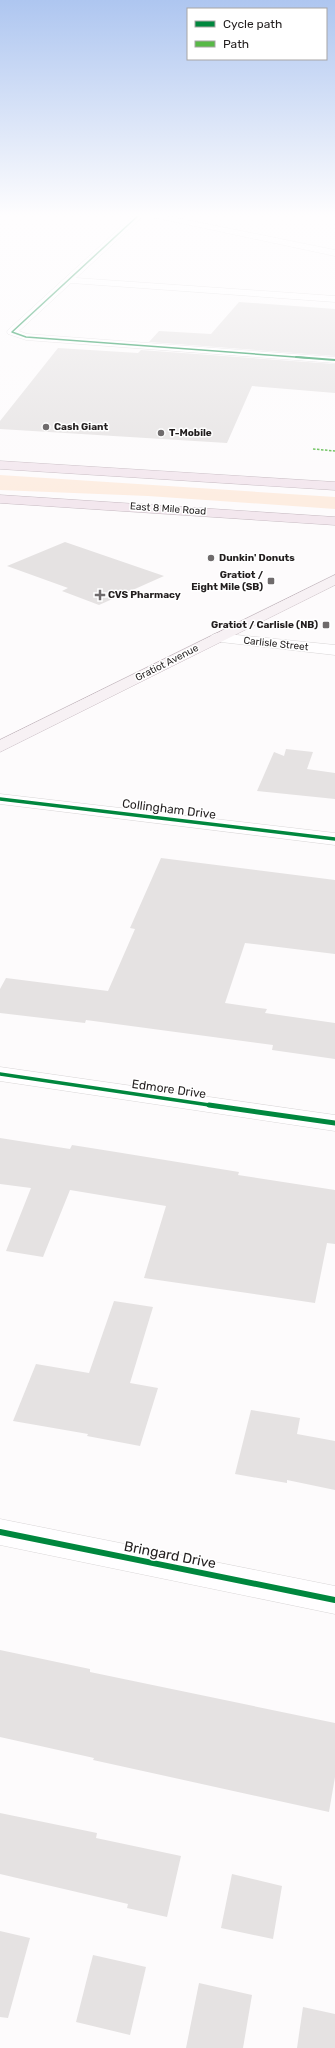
<svg xmlns="http://www.w3.org/2000/svg" width="335" height="2048" font-family="Rubik,sans-serif">
<style>
.green{fill:#fdede1}
.building{fill:#e5e2e2}
.lines{fill:none;stroke-linecap:round;stroke-linejoin:round}
.minor-casing{stroke:#d9d6d7;stroke-width:1}
.major-casing{stroke:#c6bac1;stroke-width:1}
.highway-casing{stroke:#c6bac1;stroke-width:1}
.minor{fill:#fffeff;fill-rule:evenodd}
.major{fill:#f7f1f4;fill-rule:evenodd}
.highway{fill:#f3e7ee;fill-rule:evenodd}
.quiet{stroke:#58b947;stroke-width:1.5;stroke-dasharray:2.5 1.5;stroke-linecap:butt}
.cycleway-far4-casing{stroke:#fff;stroke-width:2.5}
.cycleway-far3-casing{stroke:#fff;stroke-width:3.5}
.cycleway-far2-casing{stroke:#fff;stroke-width:6}
.cycleway-far1-casing{stroke:#fff;stroke-width:8}
.cycleway-casing{stroke:#fff;stroke-width:9}
.cycleway-far4{stroke:#00873e;stroke-width:1.5}
.cycleway-far3{stroke:#00873e;stroke-width:2}
.cycleway-far2{stroke:#00873e;stroke-width:3.5}
.cycleway-far1{stroke:#00873e;stroke-width:5}
.cycleway{stroke:#00873e;stroke-width:6}
.poi-dot{fill:#6f6b6c;stroke:#fff;stroke-width:1.5}
.labels{text-anchor:middle;dominant-baseline:central;stroke-width:3;stroke-linejoin:round;paint-order:stroke}
.far-poi-label{font-size:10px;font-weight:bold;fill:#221e1e;stroke:#fff;text-anchor:start}
.far-street-label{font-size:10px;fill:#221e1e;stroke:#fff}
.street-label{font-size:12px;fill:#221e1e;stroke:#fff}
.near-street-label{font-size:14px;fill:#221e1e;stroke:#fff}
</style>
<rect width="100%" height="100%" fill="#fdfbfc"/>
<!-- green -->
<polygon class="green" points="0,475 335,497 335,509 148,496 0,490"/>
<!-- building -->
<g class="building">
<polygon points="239,302 335,309 335,356 149,342 159,331 211,334"/>
<polygon points="58,348 138,353 141,350 335,364 335,393 252,386 227,443 0,429 0,421"/>
<polygon points="65,542 164,576 99,605 62,591 68,588 7,566"/>
<polygon points="286,749 313,752 307,769 335,773 335,799 257,791 274,752 284,756"/>
<polygon points="161,858 335,880 335,954 245,943 225,1003 267,1009 265,1013 335,1023 335,1059 272,1050 273,1045 86,1020 85,1023 0,1013 0,989 6,978 108,991 135,929 130,928"/>
<polygon points="0,1138 70,1149 72,1145 116,1152 239,1172 238,1175 335,1190 335,1244 327,1243 315,1303 144,1278 166,1206 70,1190 43,1257 6,1251 31,1188 0,1184"/>
<polygon points="114,1301 153,1307 130,1383 158,1388 140,1446 87,1436 88,1434 13,1421 36,1364 89,1373"/>
<polygon points="251,1410 300,1418 297,1434 335,1441 335,1490 287,1480 287,1483 235,1474"/>
<polygon points="0,1650 90,1669 90,1672 335,1723 335,1777 329,1812 93,1760 94,1758 0,1737"/>
<polygon points="0,1813 97,1833 96,1838 181,1856 167,1917 127,1908 128,1904 0,1874"/>
<polygon points="232,1874 282,1886 273,1939 221,1928"/>
<polygon points="0,1931 30,1938 8,2018 0,2017"/>
<polygon points="93,1955 146,1967 130,2035 76,2022"/>
<polygon points="199,1983 252,1995 243,2048 186,2048"/>
<polygon points="303,2007 335,2014 335,2048 297,2048"/>
</g>
<g class="lines">
<!-- minor casing -->
<g class="minor-casing">
<g id="minor">
<polygon points="122,213 157,214 335,250 335,256 157,218 142,217 76,278 335,296 335,302 71,283 19,331 27,334 335,357 335,363 26,340 8,334 7,332 8,330 133,216"/>
<polygon points="217,633 335,645 335,655 212,641 209,638 212,635"/>
<polygon points="0,794 335,833 335,845 0,804"/>
<polygon points="0,1067 335,1115 335,1131 0,1081"/>
<polygon points="0,1519 335,1586 335,1614 0,1545"/>
</g>
</g>
<!-- major casing -->
<g class="major-casing">
<polygon id="major" points="335,575 335,585 0,752 0,740"/>
</g>
<!-- highway casing -->
<g class="highway-casing">
<g id="highway">
<polygon points="0,461 335,482 335,490 0,469"/>
<polygon points="0,495 335,517 335,525 0,503"/>
</g>
</g>
<!-- minor -->
<use href="#minor" class="minor"/>
<!-- major -->
<use href="#major" class="major"/>
<!-- highway -->
<use href="#highway" class="highway"/>
<!-- quiet -->
<polyline class="quiet" points="313,449 335,451"/>
<!-- cycleway-far4 casing -->
<g class="cycleway-far4-casing">
<polyline id="cycleway-far4" points="141,213 12,332 26,337 309,358"/>
</g>
<!-- cycleway-far3 casing -->
<g class="cycleway-far3-casing">
<polyline id="cycleway-far3" points="296,357 335,360"/>
</g>
<!-- cycleway-far2 casing -->
<g class="cycleway-far2-casing">
<g id="cycleway-far2">
<polyline points="0,799 335,839"/>
<polyline points="0,1074 216,1106"/>
</g>
</g>
<!-- cycleway-far1 casing -->
<g class="cycleway-far1-casing">
<polyline id="cycleway-far1" points="209,1105 335,1123"/>
</g>
<!-- cycleway casing -->
<g class="cycleway-casing">
<polyline id="cycleway" points="0,1532 335,1600"/>
</g>
<!-- cycleway-far4 -->
<use href="#cycleway-far4" class="cycleway-far4"/>
<!-- cycleway-far3 -->
<use href="#cycleway-far3" class="cycleway-far3"/>
<!-- cycleway-far2 -->
<use href="#cycleway-far2" class="cycleway-far2"/>
<!-- cycleway-far1 -->
<use href="#cycleway-far1" class="cycleway-far1"/>
<!-- cycleway -->
<use href="#cycleway" class="cycleway"/>
</g>
<!-- sky -->
<linearGradient id="sky" x2="0" y2="1"><stop stop-color="#aec6f0"/><stop offset="0.43" stop-color="#fefdfe"/><stop offset="1" stop-color="#fefdfe" stop-opacity="0"/></linearGradient>
<rect width="335" height="500" fill="url(#sky)"/>
<!-- markers -->
<g class="poi-dot">
<circle cx="46" cy="427" r="4"/>
<circle cx="161" cy="433" r="4"/>
<circle cx="211" cy="558" r="4"/>
<rect x="267" y="577" width="8" height="8" rx="2"/>
<path d="M98 589h4v4h4v4h-4v4h-4v-4h-4v-4h4z"/>
<rect x="322" y="621" width="8" height="8" rx="2"/>
</g>
<g class="labels">
<!-- far-poi labels -->
<g class="far-poi-label">
<text x="54" y="427">Cash Giant</text>
<text x="169" y="433">T-Mobile</text>
<text x="219" y="558">Dunkin' Donuts</text>
<text x="263" y="575" text-anchor="end">Gratiot /<tspan x="263" dy="12">Eight Mile (SB)</tspan></text>
<text x="108" y="595">CVS Pharmacy</text>
<text x="318" y="625" text-anchor="end">Gratiot / Carlisle (NB)</text>
</g>
<!-- far-street labels -->
<g class="far-street-label">
<text transform="translate(168 509) rotate(4)">East 8 Mile Road</text>
<text transform="translate(276 644) rotate(6)">Carlisle Street</text>
<text transform="translate(167 663) rotate(-27)">Gratiot Avenue</text>
</g>
<!-- street labels -->
<g class="street-label">
<text transform="translate(169 809) rotate(7)">Collingham Drive</text>
<text transform="translate(169 1089) rotate(8)">Edmore Drive</text>
</g>
<!-- near-street labels -->
<g class="near-street-label">
<text transform="translate(170 1555) rotate(11)">Bringard Drive</text>
</g>
</g>
<!-- legend -->
<rect x="187" y="8" width="140" height="52" fill="#ffffff" stroke="#a7a5a5"/>
<rect x="195" y="21" width="20" height="6" fill="#00873e" stroke="#a7a5a5"/>
<text x="223" y="28" font-size="12" fill="#221e1e">Cycle path</text>
<rect x="195" y="41" width="20" height="6" fill="#58b947" stroke="#a7a5a5"/>
<text x="223" y="48" font-size="12" fill="#221e1e">Path</text>
</svg>
